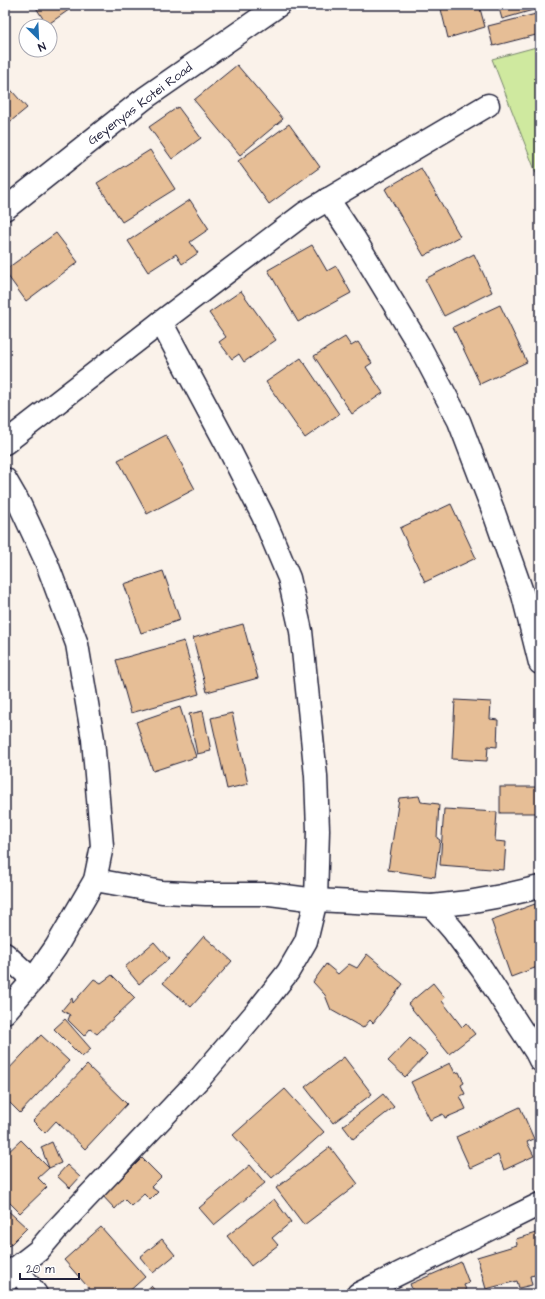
<svg xmlns="http://www.w3.org/2000/svg" width="545" height="1299" font-family="'Architects Daughter',sans-serif">
<style>
.green{fill:#cfe99f;stroke:#78866d}
.building{fill:#e6be96;stroke:#22223b}
.lines{fill:none;stroke-linecap:round;stroke-linejoin:round}
.minor-casing{stroke:#22223b;stroke-width:25}
.minor{stroke:#fff;stroke-width:22}
.labels{text-anchor:middle;dominant-baseline:central;stroke-width:4;stroke-linejoin:round;paint-order:stroke}
.street-label{font-size:13px;fill:#22223b;stroke:#fff}
</style>
<rect width="100%" height="100%" fill="#faf2ea"/>
<filter id="ink" filterUnits="userSpaceOnUse"><feTurbulence type="fractalNoise" baseFrequency=".025" numOctaves="2"/><feDisplacementMap in="SourceGraphic" scale="8" xChannelSelector="R" yChannelSelector="G"/><feConvolveMatrix kernelMatrix="1 2 1 2 8 2 1 2 1" color-interpolation-filters="sRGB"/></filter>
<g filter="url(#ink)">
<!-- green -->
<polygon class="green" points="540,46 540,183 492,59"/>
<!-- building -->
<g class="building">
<polygon points="37,5 76,5 47,25 35,6"/>
<polygon points="440,5 479,5 485,27 448,38"/>
<polygon points="498,5 540,5 540,8 502,19"/>
<polygon points="540,13 540,34 493,46 488,26"/>
<polygon points="237,65 283,119 240,155 194,100"/>
<polygon points="5,83 27,108 5,126"/>
<polygon points="178,107 201,138 172,159 149,127"/>
<polygon points="289,124 320,167 269,204 238,161"/>
<polygon points="150,150 175,189 122,222 97,183"/>
<polygon points="421,168 460,236 424,256 385,189"/>
<polygon points="190,200 209,229 190,242 198,253 182,264 176,254 148,272 128,241"/>
<polygon points="56,233 78,262 26,301 5,272 5,270"/>
<polygon points="312,245 327,271 336,266 351,293 298,322 268,270"/>
<polygon points="474,254 492,292 444,316 425,279"/>
<polygon points="241,291 276,340 244,362 239,354 232,359 219,342 226,337 209,313"/>
<polygon points="500,305 527,362 480,384 453,327"/>
<polygon points="345,337 351,346 358,342 372,363 366,367 383,393 352,414 314,356"/>
<polygon points="301,358 339,414 305,438 266,382"/>
<polygon points="166,435 195,489 147,514 118,460"/>
<polygon points="451,504 476,558 425,582 400,528"/>
<polygon points="163,571 180,620 141,633 124,584"/>
<polygon points="243,624 258,678 207,692 193,638"/>
<polygon points="184,641 199,694 131,713 116,660"/>
<polygon points="455,700 491,702 490,719 498,720 497,747 488,746 487,761 452,759"/>
<polygon points="180,707 196,757 153,771 136,722"/>
<polygon points="203,711 211,751 197,754 189,714"/>
<polygon points="232,713 248,784 227,789 211,718"/>
<rect x="500" y="787" width="38" height="26"/>
<polygon points="419,796 421,802 439,804 437,838 440,840 435,877 388,870 399,798"/>
<polygon points="444,809 497,812 495,841 506,842 504,870 440,865"/>
<polygon points="535,904 540,919 540,966 511,977 491,920"/>
<polygon points="204,936 232,961 191,1007 163,983"/>
<polygon points="154,942 169,959 139,984 125,967"/>
<polygon points="367,954 403,984 373,1023 370,1020 363,1028 331,1010 325,995 313,982 326,964 338,974 349,964 357,968"/>
<polygon points="112,975 135,998 97,1034 90,1029 84,1036 68,1020 70,1015 62,1010 72,998 73,1003 94,979 101,983"/>
<polygon points="433,983 445,998 442,1001 462,1027 466,1023 475,1034 449,1054 408,1004"/>
<polygon points="65,1019 91,1049 82,1057 54,1029"/>
<polygon points="41,1035 69,1061 20,1113 5,1098 5,1073"/>
<polygon points="410,1038 427,1054 405,1077 388,1061"/>
<polygon points="344,1057 372,1094 333,1123 305,1087"/>
<polygon points="450,1063 455,1073 459,1072 464,1083 461,1085 465,1094 460,1096 466,1109 445,1118 443,1114 430,1120 411,1082"/>
<polygon points="87,1065 127,1104 85,1149 56,1121 45,1133 33,1121"/>
<polygon points="285,1089 324,1132 272,1178 233,1135"/>
<polygon points="383,1094 394,1107 353,1139 343,1126"/>
<polygon points="520,1107 534,1139 527,1142 534,1156 504,1170 498,1155 470,1168 456,1137"/>
<polygon points="21,1140 49,1168 38,1178 47,1187 20,1213 5,1198 5,1155"/>
<polygon points="52,1142 61,1163 49,1168 41,1147"/>
<polygon points="330,1147 358,1184 304,1225 276,1188"/>
<polygon points="142,1158 161,1177 151,1187 158,1192 150,1200 144,1194 131,1206 124,1199 115,1209 100,1193 109,1184 113,1187"/>
<polygon points="67,1165 80,1177 70,1188 57,1176"/>
<polygon points="250,1165 265,1183 214,1225 199,1208"/>
<polygon points="274,1199 291,1222 272,1238 278,1245 251,1266 227,1236"/>
<polygon points="5,1208 27,1228 9,1246 5,1242"/>
<polygon points="101,1227 145,1277 126,1294 121,1294 117,1290 112,1294 94,1294 64,1260"/>
<polygon points="539,1232 540,1274 530,1276 532,1285 519,1288 517,1281 486,1289 477,1257 517,1245 516,1239"/>
<polygon points="162,1239 175,1255 153,1273 140,1257"/>
<polygon points="461,1262 469,1283 464,1285 468,1294 414,1294 410,1284"/>
<polygon points="151,1286 158,1294 142,1294"/>
</g>
<g class="lines">
<!-- minor casing -->
<g class="minor-casing">
<g id="minor">
<polyline points="328,199 354,238 420,347 459,421 493,510 523,595 540,663"/>
<polyline points="5,209 145,98 279,5"/>
<polyline points="5,443 161,322 305,213 488,105"/>
<polyline points="5,479 20,505 46,561 77,644 93,739 102,846 95,880 56,947 33,980 5,1012"/>
<polyline points="95,880 162,892 206,894 270,894 316,900 432,906 468,902 501,896 540,887"/>
<polyline points="432,906 453,930 482,969 536,1052 540,1060"/>
<polyline points="5,954 33,980"/>
<polyline points="16,1268 36,1294"/>
<polyline points="5,1283 16,1268 38,1251 56,1230 201,1077 258,1010 288,972 306,941 316,900 318,830 316,776 301,631 289,578 263,516 227,445 161,322"/>
<polyline points="358,1294 540,1204"/>
</g>
</g>
<!-- minor -->
<use href="#minor" class="minor"/>
</g>
</g>
<g class="labels">
<!-- street labels -->
<g class="street-label">
<text transform="translate(140 104) rotate(-37)">Geyenyas Kotei Road</text>
</g>
</g>
<!-- margin -->
<rect width="545" height="1299" fill="none" stroke="#fff" stroke-width="20"/>
<rect x="10" y="10" width="525" height="1279" fill="none" stroke="#22223b" stroke-width="1.5" filter="url(#ink)"/>
<!-- north arrow -->
<g transform="translate(38 38) rotate(156)"><circle r="19" fill="#ffffff" stroke="#a7a7b1"/>
<path d="M0-3L7 15L0 10L-7 15Z" fill="#1f6fb2"/>
<text y="-6" font-size="11" font-weight="bold" text-anchor="middle" fill="#22223b">N</text>
</g>
<!-- scale -->
<path d="M20 1273v6h59v-6" fill="none" stroke="#22223b" stroke-width="2"/>
<text x="26" y="1273" font-size="12" fill="#22223b" stroke="#ffffff" stroke-width="3" paint-order="stroke">20 m</text>
</svg>
